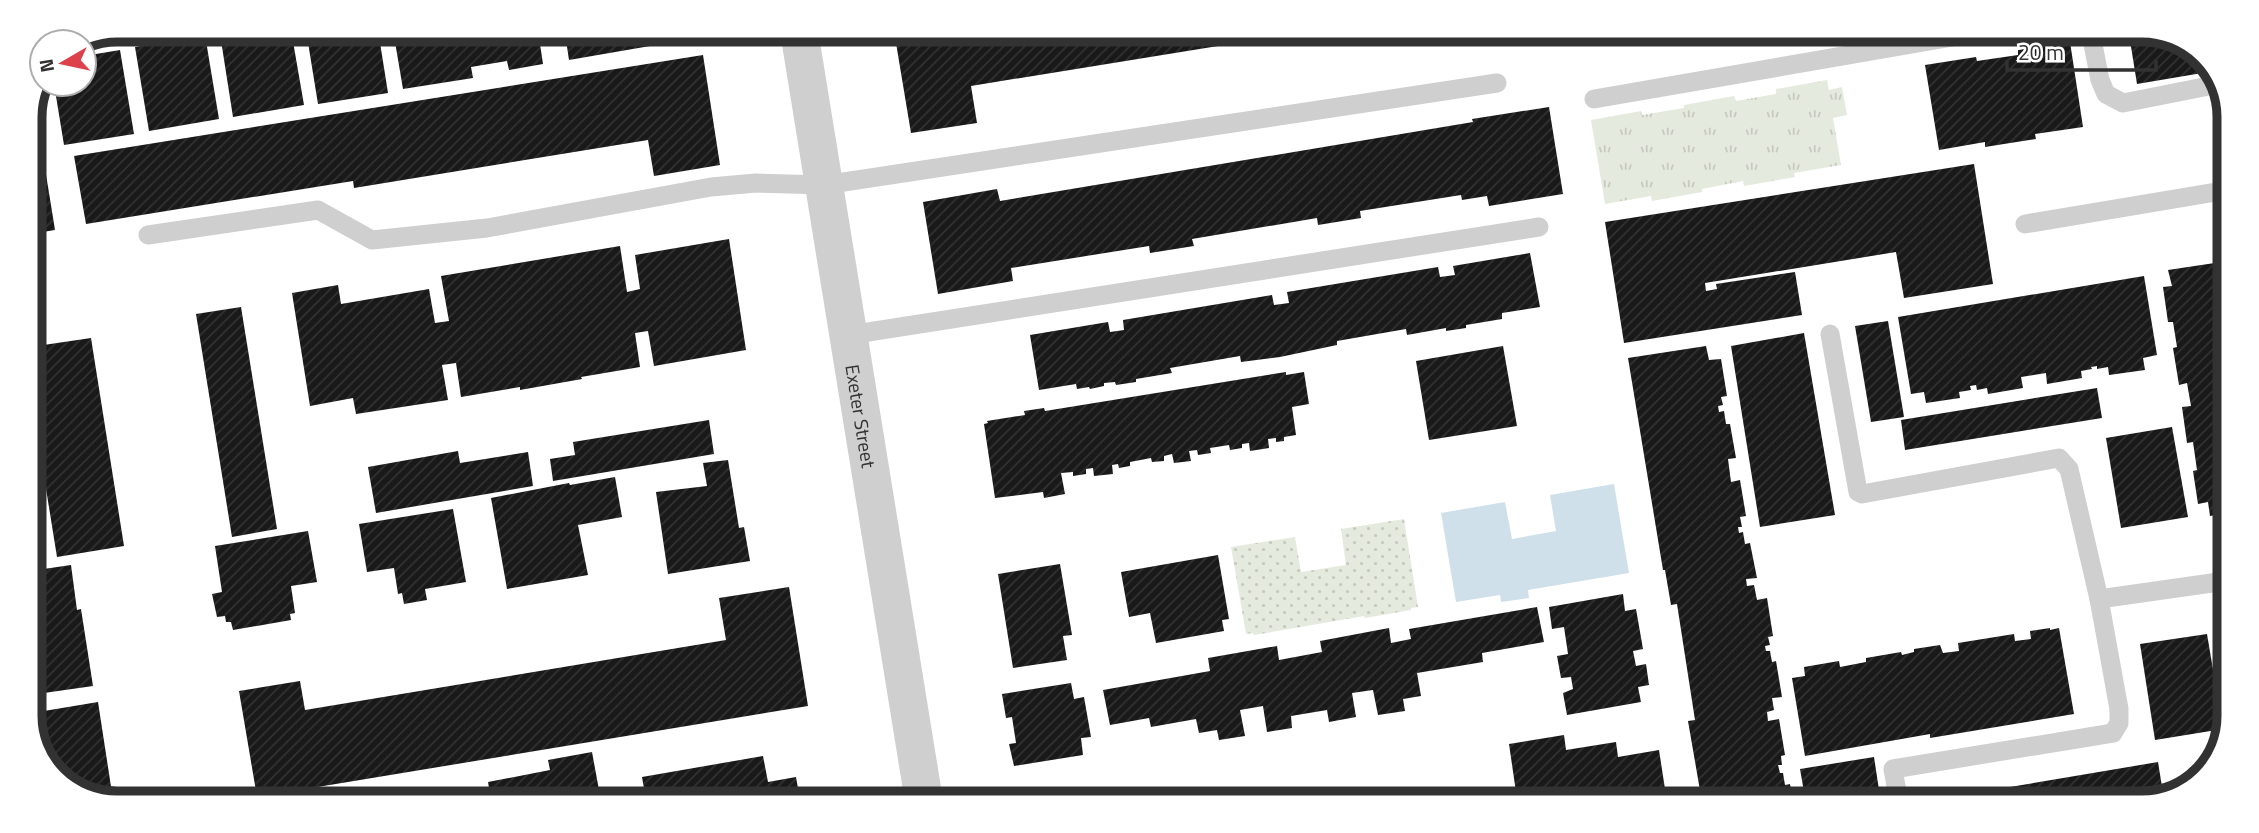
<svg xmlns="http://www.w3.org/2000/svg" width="2259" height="833" font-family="'Titillium Web',sans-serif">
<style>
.grass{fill:url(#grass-dots)}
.park{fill:url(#park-tufts)}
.water{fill:#cfe0eb}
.building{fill:url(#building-hatch)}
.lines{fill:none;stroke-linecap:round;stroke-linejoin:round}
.lane{stroke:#cfcfcf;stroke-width:19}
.street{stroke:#cfcfcf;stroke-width:38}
.labels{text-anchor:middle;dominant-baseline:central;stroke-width:7;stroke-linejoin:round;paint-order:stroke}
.street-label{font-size:19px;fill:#323232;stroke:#fff}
.rim{fill:none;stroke:#323232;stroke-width:9}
</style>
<defs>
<pattern id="grass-dots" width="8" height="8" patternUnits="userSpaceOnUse" patternTransform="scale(1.75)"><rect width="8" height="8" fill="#e5eade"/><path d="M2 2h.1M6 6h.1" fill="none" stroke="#c5c9bf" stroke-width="1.8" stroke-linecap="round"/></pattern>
<pattern id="park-tufts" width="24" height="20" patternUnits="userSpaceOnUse" patternTransform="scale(1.75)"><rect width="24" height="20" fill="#e5eade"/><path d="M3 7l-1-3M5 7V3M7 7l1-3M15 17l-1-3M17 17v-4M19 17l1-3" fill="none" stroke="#c5c9bf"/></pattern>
<pattern id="building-hatch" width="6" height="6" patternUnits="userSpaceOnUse" patternTransform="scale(1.75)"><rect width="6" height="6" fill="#191919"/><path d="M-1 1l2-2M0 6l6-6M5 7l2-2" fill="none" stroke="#323232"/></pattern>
</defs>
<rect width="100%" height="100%" fill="#fff"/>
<!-- grass -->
<polygon class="grass" points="1404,519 1418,607 1411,608 1411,610 1365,618 1364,616 1254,635 1253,633 1246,634 1231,547 1295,537 1301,572 1346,565 1341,529"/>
<!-- park -->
<polygon class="park" points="1827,80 1829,90 1842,87 1847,115 1833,118 1841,165 1794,173 1795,177 1744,186 1743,181 1702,189 1702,192 1652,201 1651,196 1605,204 1591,120 1641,111 1642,115 1684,108 1684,105 1734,96 1736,101 1776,94 1776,89"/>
<!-- water -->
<polygon class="water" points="1614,484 1629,573 1528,590 1529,598 1501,602 1500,595 1456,602 1441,513 1505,502 1512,539 1556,531 1550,495"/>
<!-- building -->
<g class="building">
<polygon points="243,30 291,30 304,105 233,117 220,34"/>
<polygon points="306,30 378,30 388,93 318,104"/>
<polygon points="393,30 647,31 650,46 569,60 566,40 540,44 543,64 509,70 507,61 471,67 473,78 403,89"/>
<polygon points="660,31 695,31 696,39 662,44"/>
<polygon points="894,31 1278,32 1279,36 971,86 977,123 911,133"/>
<polygon points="2129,34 2170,34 2211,64 2214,71 2137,84"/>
<polygon points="205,35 219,119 149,131 135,47"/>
<polygon points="2070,42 2083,127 2035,134 2036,139 1985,147 1985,142 1939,150 1925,65 1976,57 1977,61 2018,55 2018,50"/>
<polygon points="120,50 134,134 64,145 54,84 84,84 84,56"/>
<polygon points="703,55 720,165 654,176 648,140 354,188 353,181 86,224 74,156"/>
<polygon points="1549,107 1563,194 1489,206 1487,196 1462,200 1461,195 1360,211 1361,218 1318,225 1317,218 1192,239 1194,246 1150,253 1149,246 1011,268 1013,281 938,294 923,202 997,189 1000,201 1473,122 1472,119"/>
<polygon points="44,162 55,230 30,234 30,164"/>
<polygon points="1974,164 1993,284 1904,298 1896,252 1705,283 1706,291 1717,289 1716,284 1795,272 1802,315 1624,343 1605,222"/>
<polygon points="729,239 746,350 654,366 648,331 635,333 640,367 581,377 582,379 520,390 520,387 461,397 456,363 442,365 448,400 356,414 353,398 310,406 292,293 338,285 341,304 429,289 435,323 449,321 441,276 620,246 627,292 640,289 635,255"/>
<polygon points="1530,253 1540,307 1502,313 1502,319 1466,325 1466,328 1446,331 1446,328 1407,335 1406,329 1337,341 1337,345 1280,357 1241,362 1240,356 1170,368 1172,373 1136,379 1136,382 1116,385 1115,382 1104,383 1104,386 1090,389 1089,387 1077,389 1076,384 1039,390 1030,335 1108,322 1110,332 1124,330 1123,320 1272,295 1274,305 1289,303 1287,292 1438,267 1440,277 1455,275 1453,266"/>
<polygon points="2228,261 2226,513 2210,516 2208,502 2198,504 2193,471 2197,470 2193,442 2187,443 2182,407 2191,406 2187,383 2179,385 2173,348 2177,347 2173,322 2168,322 2163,287 2172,286 2168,270"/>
<polygon points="2144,276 2157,355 2143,358 2145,370 2109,375 2108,367 2097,369 2097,366 2091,367 2092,369 2081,371 2082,378 2047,384 2046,373 2021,377 2023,388 1988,394 1987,388 1977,390 1976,385 1970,386 1971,390 1959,392 1960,398 1926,403 1924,392 1911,394 1898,317"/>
<polygon points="241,307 277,529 232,537 196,314"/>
<polygon points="1888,321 1904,417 1871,422 1855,326"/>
<polygon points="1804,333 1835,515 1760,527 1731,346"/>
<polygon points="91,338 124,546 57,557 43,470 40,471 38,454 41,454 38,436 34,436 31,421 35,420 30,385 30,347"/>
<polygon points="1503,346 1517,426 1429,440 1416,361"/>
<polygon points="1706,346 1709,360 1721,359 1727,396 1721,397 1723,405 1718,406 1719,412 1724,411 1726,424 1730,424 1736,458 1728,459 1731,482 1740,480 1746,516 1740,517 1742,527 1738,527 1739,533 1743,532 1745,544 1750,543 1757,578 1746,579 1747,586 1754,585 1757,600 1767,598 1773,636 1768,637 1770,645 1765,646 1766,651 1770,651 1772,662 1776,661 1782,697 1772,698 1774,710 1767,712 1768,721 1779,719 1785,755 1781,756 1782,765 1778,765 1780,773 1783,773 1785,785 1790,784 1793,802 1702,802 1688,721 1695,720 1677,604 1671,605 1665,570 1663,570 1628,358"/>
<polygon points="1286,372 1286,375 1304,372 1309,404 1292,407 1296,435 1284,437 1284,441 1276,442 1276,438 1268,439 1269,448 1250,451 1249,443 1242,444 1242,448 1230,450 1229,445 1210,448 1211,453 1198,455 1197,450 1189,451 1191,461 1174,463 1172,454 1164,456 1164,461 1152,462 1151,458 1130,462 1130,466 1119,468 1118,464 1112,465 1113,474 1094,476 1093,468 1086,469 1086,474 1073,476 1073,472 1061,473 1065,494 1044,498 1043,492 995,498 984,424 988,423 987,421 1025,415 1024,411 1044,408 1045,411"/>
<polygon points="2097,388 2102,418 1905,450 1901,420"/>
<polygon points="709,420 714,454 553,481 550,459 575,455 573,442"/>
<polygon points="2172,427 2188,517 2121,528 2106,438"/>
<polygon points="458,451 460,463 528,452 533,486 376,513 368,467"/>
<polygon points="728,460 739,528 744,527 750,561 668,574 656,492 707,486 703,463"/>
<polygon points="615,477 622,517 578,525 588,575 507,589 491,498 569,483 570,485"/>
<polygon points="30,494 40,548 30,550"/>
<polygon points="453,509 466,582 425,589 427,600 404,604 402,593 398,594 394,568 367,572 359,524"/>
<polygon points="308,531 317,582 291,586 295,613 290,614 291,620 233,630 231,622 226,622 225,616 217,617 212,594 222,592 215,546"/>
<polygon points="1218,555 1229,619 1222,620 1224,631 1156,643 1150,613 1129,617 1121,572"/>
<polygon points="1060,564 1072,635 1063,636 1067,660 1013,668 998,574"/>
<polygon points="71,565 77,610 81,609 93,686 37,694 38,699 30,701 30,636 35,635 30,571"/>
<polygon points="789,587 808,706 257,797 239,691 300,681 305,710 726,640 719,598"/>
<polygon points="1623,594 1625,611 1636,609 1643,649 1633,651 1636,666 1646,664 1649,685 1638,687 1641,702 1567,715 1563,693 1573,689 1571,677 1561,678 1557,656 1568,654 1564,627 1552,629 1549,607"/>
<polygon points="1537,607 1544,642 1482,653 1483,662 1417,673 1421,696 1403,699 1405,711 1378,715 1373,690 1352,693 1356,717 1329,722 1327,710 1291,716 1292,728 1267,732 1263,706 1240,710 1245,736 1219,740 1217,730 1199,733 1196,719 1151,727 1149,718 1110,725 1103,690 1210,671 1208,658 1277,646 1279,660 1322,652 1320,641 1389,628 1391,643 1411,639 1409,629"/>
<polygon points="2050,628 2050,630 2059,628 2074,714 1930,738 1930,734 1805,756 1792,678 1805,676 1804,667 1839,661 1840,667 1866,662 1866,658 1901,652 1902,655 1914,652 1914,649 1940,645 1943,653 1959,651 1958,643 2014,634 2015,641 2031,639 2030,631"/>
<polygon points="2207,634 2223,729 2155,740 2140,644"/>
<polygon points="1071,683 1074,699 1084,697 1091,737 1081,738 1083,755 1014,766 1009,744 1016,743 1012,717 1006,718 1002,694"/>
<polygon points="98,702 112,793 87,797 48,769 34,734 40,733 38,712"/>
<polygon points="1564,735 1566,750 1616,742 1618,757 1659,750 1667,802 1539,802 1537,788 1516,792 1509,744"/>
<polygon points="592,752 599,790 556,797 557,800 491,800 488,782 550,770 548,760"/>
<polygon points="763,756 768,782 796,777 800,800 646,800 642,777"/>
<polygon points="1874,757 1881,803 1806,803 1800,769"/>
<polygon points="2158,762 2163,793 2099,803 1963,803 1962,795"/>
<polygon points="1395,789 1396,802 1327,801 1327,800"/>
<polygon points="418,791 419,799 377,799 377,798"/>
</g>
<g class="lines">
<!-- lane -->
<g class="lane">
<polyline points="2091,34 2100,80 2106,94 2123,103 2219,84"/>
<polyline points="1594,99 1970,34"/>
<polyline points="2025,224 2228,190"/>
<polyline points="148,235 318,210 372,240 487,228 711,187 756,183 824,185 1497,83"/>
<polyline points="1830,334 1858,492 1862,494 2059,458 2069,469 2099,599 2119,709 2119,723 2113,733 1893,769 1899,803"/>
<polyline points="849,335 1539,227"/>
<polyline points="2099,599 2226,581"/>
</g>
<!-- street -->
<path class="street" id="s1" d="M799 31 924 801"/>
</g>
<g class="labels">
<!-- street labels -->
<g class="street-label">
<text stroke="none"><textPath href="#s1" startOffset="390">Exeter Street</textPath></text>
</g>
</g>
<!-- crop -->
<path d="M0 0H2259V833H0ZM117 42H2142A75 75 0 0 1 2217 117V716A75 75 0 0 1 2142 791H117A75 75 0 0 1 42 716V117A75 75 0 0 1 117 42Z" fill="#fff" fill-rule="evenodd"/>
<path class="rim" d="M117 42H2142A75 75 0 0 1 2217 117V716A75 75 0 0 1 2142 791H117A75 75 0 0 1 42 716V117A75 75 0 0 1 117 42Z"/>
<!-- north arrow -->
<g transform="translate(63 63) rotate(261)"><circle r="33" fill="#ffffff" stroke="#adadad" stroke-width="2"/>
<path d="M0-5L12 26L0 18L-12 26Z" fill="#dc414c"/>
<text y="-10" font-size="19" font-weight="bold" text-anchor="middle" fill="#323232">N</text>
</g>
<!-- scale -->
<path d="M2007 60v10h149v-10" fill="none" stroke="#323232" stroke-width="3.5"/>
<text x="2018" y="60" font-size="21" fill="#323232" stroke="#ffffff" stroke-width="5" paint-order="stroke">20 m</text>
</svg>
